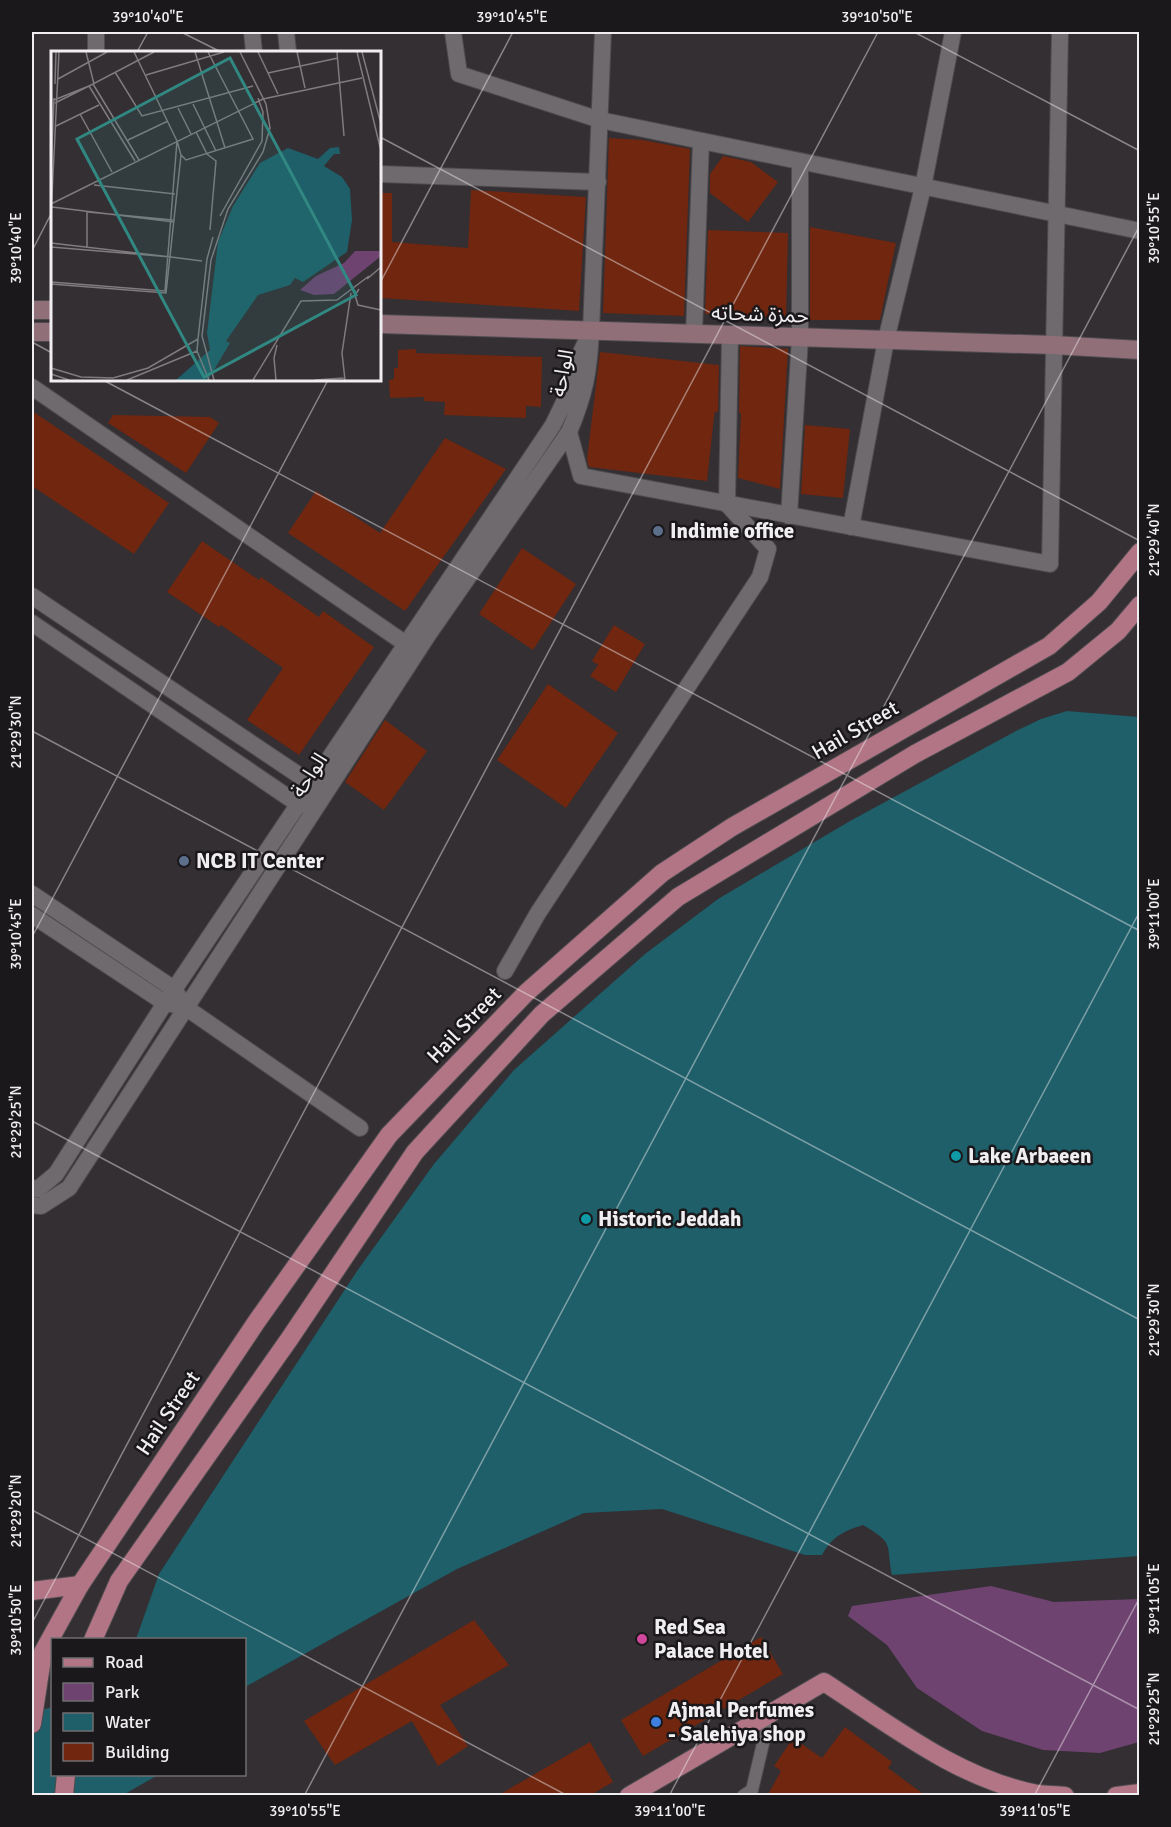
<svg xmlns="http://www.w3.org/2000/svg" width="1171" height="1827" font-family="Signika,'Noto Sans Arabic',sans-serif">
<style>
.green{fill:#6e4370}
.water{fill:#1e5f69}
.building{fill:#70260f}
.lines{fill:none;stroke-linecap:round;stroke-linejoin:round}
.pedestrian-casing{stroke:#4e4b4e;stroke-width:14}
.minor-casing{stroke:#4e4b4e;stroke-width:18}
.secondary-casing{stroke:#4e4b4e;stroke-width:20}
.primary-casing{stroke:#4e4b4e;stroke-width:20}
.pedestrian{stroke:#6e6a6e;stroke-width:12}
.minor{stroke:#6e6a6e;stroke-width:16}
.secondary{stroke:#906f79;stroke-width:18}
.primary{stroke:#b17585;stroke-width:18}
.ticks{fill:none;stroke:#f1eef1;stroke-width:1.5;stroke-opacity:0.45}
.service-dot{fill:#5c6f8a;stroke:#1a181a;stroke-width:2}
.culture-dot{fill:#0f9aa8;stroke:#1a181a;stroke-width:2}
.hotel-dot{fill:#d1479c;stroke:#1a181a;stroke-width:2}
.shop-dot{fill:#3f7fe0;stroke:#1a181a;stroke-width:2}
.labels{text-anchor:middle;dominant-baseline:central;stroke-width:5;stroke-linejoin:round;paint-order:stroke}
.street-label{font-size:21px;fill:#f1eef1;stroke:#1a181a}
.poi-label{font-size:21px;font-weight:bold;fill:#f1eef1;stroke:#1a181a;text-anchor:start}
.inset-road{fill:none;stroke:#7f7b7f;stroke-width:1.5}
.view{fill:#318882;fill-opacity:0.15;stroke:#318882;stroke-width:3}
.inset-edge{fill:none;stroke:#f1eef1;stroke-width:3}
.neatline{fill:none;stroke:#f1eef1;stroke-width:2}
.ticks-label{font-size:15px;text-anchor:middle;fill:#f1eef1}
</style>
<rect width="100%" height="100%" fill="#332f33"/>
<!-- green -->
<polygon class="green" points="991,1586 1054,1602 1139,1599 1139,1742 1100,1753 1043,1750 982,1731 917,1688 887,1645 848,1616 852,1606"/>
<!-- water -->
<g class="water">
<path d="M1067 711 1139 717V1556L892 1575C886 1543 895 1544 863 1525 843 1531 832 1537 822 1555H805L662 1509 584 1513 457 1569 245 1687 244 1640 136 1639 159 1574 357 1271 434 1164 514 1070 645 954 718 899 850 821 1016 731 1041 719Z"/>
<polygon points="52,1707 52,1774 158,1775 123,1795 32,1795 32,1713"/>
</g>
<!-- building -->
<g class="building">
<polygon points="609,138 643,140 690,149 684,316 603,313"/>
<polygon points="723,156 751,162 778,182 748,222 710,193 710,174"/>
<polygon points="471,190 586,197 579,311 380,298 380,193 392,193 392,242 468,248"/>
<polygon points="810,227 896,243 880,320 810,320"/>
<polygon points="708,230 788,233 786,318 705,314"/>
<polygon points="740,346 788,349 780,489 738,478 741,413 739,413"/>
<polygon points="416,349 416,353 542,357 541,407 526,406 526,418 444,415 445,402 424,401 424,397 390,398 389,380 394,379 394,368 398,368 398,350"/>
<polygon points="600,352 719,365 718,412 715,412 714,417 707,481 589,467 587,459"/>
<polygon points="32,411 169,503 134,554 32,486"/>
<polygon points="113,415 210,417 219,423 186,473 108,423"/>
<polygon points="805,425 850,429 843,498 801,494"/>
<polygon points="445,438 506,469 405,611 288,533 316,491 380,533"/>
<polygon points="202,541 259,580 261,577 319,617 323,611 374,647 299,755 247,720 283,668 221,625 219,627 167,592"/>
<polygon points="522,548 576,584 533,650 479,614"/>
<polygon points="614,625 645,644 616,692 590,676 598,665 592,661"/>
<polygon points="548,684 618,733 566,808 497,760"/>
<polygon points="385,720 427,751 384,810 345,782"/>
<polygon points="474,1620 509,1665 440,1705 468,1746 438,1766 412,1721 335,1765 304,1721"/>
<polygon points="761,1637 783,1674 643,1756 621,1720"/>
<polygon points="845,1727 892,1762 888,1768 926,1796 767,1796 781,1771 774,1766 793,1738 822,1758"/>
<polygon points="590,1742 613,1782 589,1796 497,1796"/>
</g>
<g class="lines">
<!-- pedestrian casing -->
<g class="pedestrian-casing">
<polyline id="pedestrian" points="743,1796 752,1790 770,1714"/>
</g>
<!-- minor casing -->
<g class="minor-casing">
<g id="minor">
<polyline points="96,32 96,52"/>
<polyline points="252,32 254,52"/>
<polyline points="286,32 288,52"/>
<polyline points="453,32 459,74 600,120 1140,231"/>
<polyline points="380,174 598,182"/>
<polyline points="591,331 603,32"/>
<polyline points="694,334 701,141"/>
<polyline points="32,387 406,644"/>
<polyline points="569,432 581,476 1050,564 1060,32"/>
<polyline points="789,516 800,338 800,162"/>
<polyline points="851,527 886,340 923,187 953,32"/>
<polyline points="32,596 312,784 315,807 298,804 32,623"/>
<polyline points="32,894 174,989 185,1007 165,1003 32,915"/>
<polyline points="505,971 538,913 760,577 768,549 727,504 730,336"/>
<polyline points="185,1007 360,1128"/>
<path d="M32 1188 38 1189 56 1174 165 1003 553 425 567 396 575 365 591 331C589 372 585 394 569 432L428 635 69 1188 41 1206 32 1205"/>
</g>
</g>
<!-- secondary casing -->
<g class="secondary-casing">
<g id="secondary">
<polyline points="32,310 52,310"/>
<polyline points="380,324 1053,345 1140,350"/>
<polyline points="32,332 52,332"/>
</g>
</g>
<!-- primary casing -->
<g class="primary-casing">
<g id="primary">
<polyline points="32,1591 80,1585"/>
<polyline points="93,1640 119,1581 290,1338 415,1152 542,1014 678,897 915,754 1068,672 1118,631 1140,605"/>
<polyline points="32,1724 43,1652 80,1585 257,1321 389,1135 526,993 662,873 732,827 1049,646 1099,602 1140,552"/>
<polyline points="64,1796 66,1774"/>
<path d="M629 1796 824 1682C889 1724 960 1780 1038 1794 1046 1795 1056 1795 1065 1796"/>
<polyline points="1116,1796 1140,1793"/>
</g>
</g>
<!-- pedestrian -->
<use href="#pedestrian" class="pedestrian"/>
<!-- minor -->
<use href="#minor" class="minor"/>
<!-- secondary -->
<use href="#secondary" class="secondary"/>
<!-- primary -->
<use href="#primary" class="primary"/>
</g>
<!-- ticks -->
<path class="ticks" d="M181 32 221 52M914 32 1140 151M137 52 148 32M380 137 1140 541M32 251 52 212M380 283 513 32M32 342 52 353M103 380 1140 931M32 731 1140 1320M32 937 328 380M32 1121 1140 1710M32 1510 568 1796M32 1623 878 32M304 1796 1140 225M669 1796 1140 911M1034 1796 1140 1597"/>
<!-- markers -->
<g class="service-dot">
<circle cx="658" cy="531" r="6"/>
<circle cx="184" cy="861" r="6"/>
</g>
<g class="culture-dot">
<circle cx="956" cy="1156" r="6"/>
<circle cx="586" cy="1219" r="6"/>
</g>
<circle class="hotel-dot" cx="642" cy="1639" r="6"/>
<circle class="shop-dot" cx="656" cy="1722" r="6"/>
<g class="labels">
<!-- street labels -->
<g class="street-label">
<text transform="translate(760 314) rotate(2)">حمزة شحاته</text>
<text transform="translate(562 373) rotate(-79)">الواحة</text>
<text transform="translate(855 730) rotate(-30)">Hail Street</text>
<text transform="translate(309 775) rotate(-57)">الواحة</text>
<text transform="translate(464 1025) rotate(-46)">Hail Street</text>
<text transform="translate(168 1413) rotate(-56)">Hail Street</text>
</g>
<!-- poi labels -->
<g class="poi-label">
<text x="670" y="531">Indimie office</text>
<text x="196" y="861">NCB IT Center</text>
<text x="968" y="1156">Lake Arbaeen</text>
<text x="598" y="1219">Historic Jeddah</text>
<text x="654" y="1627">Red Sea<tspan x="654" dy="24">Palace Hotel</tspan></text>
<text x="668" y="1710">Ajmal Perfumes<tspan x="668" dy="24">- Salehiya shop</tspan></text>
</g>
</g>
<!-- overview -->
<g transform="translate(51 51)">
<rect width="330" height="330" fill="#332f33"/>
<path d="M304 200H328L330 205 283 243 263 244 249 239 265 225 293 212Z" fill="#6e4370"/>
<path d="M288 96 289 103H283L273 115 291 126 299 138 301 169 296 201 252 231 244 227 239 234 207 244 175 290 179 292 157 329H125L159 299 156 282 167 191 182 155 209 112 237 97 267 108 279 97Z" fill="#1e5f69"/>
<path class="inset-road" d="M35 1 43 33M83 1 126 90M144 1 174 97M207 1 227 43M246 1 254 37M286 1 293 85M306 1 330 100M311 1 330 73M64 21 91 65 202 35M217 22 287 7M95 24 173 1M7 28 56 1M4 33 5 1M42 33 88 109M3 49 38 35 4 52M142 53 165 100M127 57 140 83M29 63 61 121M5 75 48 54M145 81 156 103 165 110 159 179M77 89 117 70M130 104 135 109 202 88 157 1M84 110 38 35 103 1M0 122 3 47M43 134 124 143M0 153 212 48 311 27M1 156 123 171M37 161 122 169M0 165 8 1M169 165 211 90 212 61 207 47M0 192 120 206 0 196M36 196V161M120 206 151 210M316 228 330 216M0 231 114 240 126 90 130 104 115 242 0 233M308 238 304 244 307 254 330 259M0 317 30 326 62 327 97 317 147 288M0 323 18 329M76 329 146 300M158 329 146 300 147 288 156 208 162 186M163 329 151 285 160 209 177 158 212 101 219 77 215 53 189 1M202 329 250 250 286 249 318 225M225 329 223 307 226 294M264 329 293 327M294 329 291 302 300 242"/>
<path class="view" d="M179 7 305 244 153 326 26 88Z"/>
<rect width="330" height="330" class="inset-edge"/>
</g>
<!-- border -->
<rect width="1171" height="1827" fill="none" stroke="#1a181a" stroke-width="66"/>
<!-- legend -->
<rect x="51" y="1638" width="195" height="138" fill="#1a181a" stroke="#706e70" stroke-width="1.5"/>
<rect x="63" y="1658" width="30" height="9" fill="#b17585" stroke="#706e70" stroke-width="1.5"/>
<text x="105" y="1668" font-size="18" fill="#f1eef1">Road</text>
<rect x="63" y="1683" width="30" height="18" fill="#6e4370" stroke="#706e70" stroke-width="1.5"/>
<text x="105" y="1698" font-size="18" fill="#f1eef1">Park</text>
<rect x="63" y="1713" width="30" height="18" fill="#1e5f69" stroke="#706e70" stroke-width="1.5"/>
<text x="105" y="1728" font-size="18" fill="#f1eef1">Water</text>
<rect x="63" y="1743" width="30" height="18" fill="#70260f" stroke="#706e70" stroke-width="1.5"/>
<text x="105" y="1758" font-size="18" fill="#f1eef1">Building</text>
<rect x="33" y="33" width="1105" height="1761" class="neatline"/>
<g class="ticks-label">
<text x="148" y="22">39°10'40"E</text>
<text x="512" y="22">39°10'45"E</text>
<text x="877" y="22">39°10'50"E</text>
<text transform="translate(1154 228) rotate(-90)" y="5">39°10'55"E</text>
<text transform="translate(16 248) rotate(-90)" y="5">39°10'40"E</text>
<text transform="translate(1154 540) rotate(-90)" y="5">21°29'40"N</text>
<text transform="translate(16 732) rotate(-90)" y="5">21°29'30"N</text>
<text transform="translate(1154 914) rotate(-90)" y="5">39°11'00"E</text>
<text transform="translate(16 934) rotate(-90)" y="5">39°10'45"E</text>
<text transform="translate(16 1122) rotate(-90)" y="5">21°29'25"N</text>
<text transform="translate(1154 1320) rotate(-90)" y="5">21°29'30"N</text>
<text transform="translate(16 1511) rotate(-90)" y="5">21°29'20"N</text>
<text transform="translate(1154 1599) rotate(-90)" y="5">39°11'05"E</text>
<text transform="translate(16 1620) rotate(-90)" y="5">39°10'50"E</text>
<text transform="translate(1154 1709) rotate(-90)" y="5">21°29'25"N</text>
<text x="305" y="1816">39°10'55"E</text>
<text x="670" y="1816">39°11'00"E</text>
<text x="1035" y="1816">39°11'05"E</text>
</g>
</svg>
